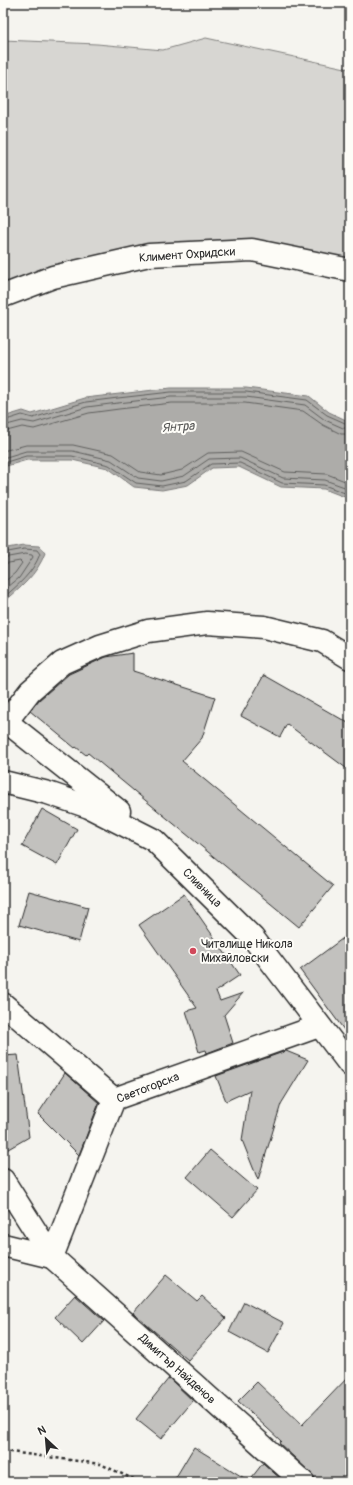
<svg xmlns="http://www.w3.org/2000/svg" width="353" height="1485" font-family="Pangolin,sans-serif">
<style>
.green{fill:#d7d6d2;stroke:#81807e}
.water{fill:#adaca9;stroke:#797877}
.lines{fill:none;stroke-linecap:round;stroke-linejoin:round}
.shore{stroke:#5f5f5d;stroke-width:1}
.building{fill:#c2c1be;stroke:#2b2b2b}
.minor-casing{stroke:#2b2b2b;stroke-width:25}
.path{stroke:#2b2b2b;stroke-width:2.5;stroke-dasharray:3 3;stroke-linecap:butt}
.minor{stroke:#fdfcf7;stroke-width:22}
.poi-dot{fill:#d1495b;stroke:#fdfcf7;stroke-width:1.5}
.labels{text-anchor:middle;dominant-baseline:central;stroke-width:4;stroke-linejoin:round;paint-order:stroke}
.street-label{font-size:12px;fill:#2b2b2b;stroke:#fdfcf7}
.poi-label{font-size:12px;fill:#2b2b2b;stroke:#fdfcf7;text-anchor:start}
.water-label{font-size:13px;font-style:italic;fill:#585857;stroke:#fdfcf7}
</style>
<rect width="100%" height="100%" fill="#f5f4ef"/>
<filter id="ink" filterUnits="userSpaceOnUse"><feTurbulence type="fractalNoise" baseFrequency=".025" numOctaves="2"/><feDisplacementMap in="SourceGraphic" scale="8" xChannelSelector="R" yChannelSelector="G"/><feConvolveMatrix kernelMatrix="1 2 1 2 8 2 1 2 1" color-interpolation-filters="sRGB"/></filter>
<g filter="url(#ink)">
<!-- green -->
<polygon class="green" points="206,38 350,69 350,270 252,250 149,255 3,296 3,40 97,44 163,50"/>
<!-- water -->
<g class="water">
<polygon points="171,388 246,388 309,396 329,412 346,420 350,419 350,499 324,489 281,487 239,467 212,468 188,485 162,490 134,487 108,468 72,460 27,460 3,467 3,417 23,411 32,414 85,398"/>
<path d="M24 545 39 546 45 553C37 575 20 588 3 603V549Z"/>
</g>
<g class="lines">
<!-- shore -->
<g class="shore">
<polyline points="3,421 22,415 33,418 86,402 118,398 171,392 246,392 307,400 327,415 345,423 350,423"/>
<polyline points="3,426 22,421 34,423 87,407 118,403 171,397 246,397 305,405 325,420 343,428 350,428"/>
<polyline points="3,432 22,427 34,429 89,413 119,409 172,403 245,403 303,411 323,425 341,434 350,434"/>
<polyline points="3,451 26,445 73,445 113,454 140,472 161,475 182,470 208,453 241,452 285,472 327,474 350,483"/>
<polyline points="3,458 26,451 73,451 111,460 138,478 161,481 184,476 209,459 240,458 283,478 325,480 350,489"/>
<polyline points="3,463 26,456 72,456 109,465 136,483 162,486 186,481 211,464 240,463 282,483 324,485 350,495"/>
<path d="M3 553 24 549 37 550 40 554C33 573 18 585 3 598"/>
<polyline points="3,558 25,554 32,555 33,557 19,578 3,591"/>
<polyline points="3,564 20,561 22,563 15,573 3,583"/>
</g>
</g>
<!-- building -->
<g class="building">
<polygon points="133,653 133,671 215,697 202,738 182,761 333,886 299,927 88,753 86,755 76,747 75,748 30,711 39,700 69,674 106,657"/>
<polygon points="264,675 350,724 350,771 287,724 280,737 241,716"/>
<polygon points="42,809 77,829 57,865 22,846"/>
<polygon points="29,891 88,907 79,942 19,925"/>
<polygon points="184,894 240,975 216,991 220,1001 243,993 224,1015 233,1043 207,1053 206,1050 199,1052 186,1011 197,1008 139,925"/>
<polygon points="350,933 350,1038 300,970"/>
<polygon points="286,1051 308,1060 281,1104 258,1180 242,1140 250,1090 226,1101 216,1076"/>
<polygon points="18,1055 29,1137 3,1152 3,1056"/>
<polygon points="65,1073 99,1103 79,1155 38,1114"/>
<polygon points="210,1150 257,1190 233,1217 187,1177"/>
<polygon points="166,1275 197,1301 202,1296 226,1318 188,1360 133,1313"/>
<polygon points="75,1295 104,1321 83,1344 55,1317"/>
<polygon points="244,1302 284,1323 268,1353 229,1332"/>
<polygon points="350,1375 350,1482 315,1482 315,1478 311,1473 279,1443 281,1441 238,1401 257,1382 302,1425"/>
<polygon points="169,1378 193,1401 161,1439 136,1419"/>
<polygon points="194,1447 249,1481 263,1463 284,1482 173,1482"/>
</g>
<g class="lines">
<!-- minor casing -->
<g class="minor-casing">
<g id="minor">
<polyline points="3,296 53,277 149,255 252,250 350,270"/>
<polyline points="3,719 119,811"/>
<polyline points="6,722 30,691 62,663 100,646 148,631 207,623 264,627 322,641 350,658"/>
<polyline points="3,782 48,793 89,807 154,840 253,938 350,1065"/>
<polyline points="3,1004 114,1099"/>
<polyline points="3,1180 52,1257 3,1245"/>
<polyline points="303,1482 52,1257 114,1099 319,1026"/>
</g>
</g>
<!-- path -->
<g class="path">
<polyline points="3,841 6,810"/>
<polyline points="3,1451 100,1464 140,1482"/>
</g>
<!-- minor -->
<use href="#minor" class="minor"/>
</g>
</g>
<!-- markers -->
<circle class="poi-dot" cx="193" cy="951" r="4"/>
<g class="labels">
<!-- street labels -->
<g class="street-label">
<text transform="translate(187 255) rotate(-4)">Климент Охридски</text>
<text transform="translate(202 888) rotate(45)">Сливница</text>
<text transform="translate(148 1088) rotate(-21)">Светогорска</text>
<text transform="translate(177 1369) rotate(42)">Димитър Найденов</text>
</g>
<!-- poi labels -->
<g class="poi-label">
<text x="201" y="944">Читалище Никола<tspan x="201" dy="14">Михайловски</tspan></text>
</g>
<!-- water labels -->
<g class="water-label">
<text transform="translate(178 427) rotate(-4)">Янтра</text>
</g>
</g>
<!-- margin -->
<rect width="353" height="1485" fill="none" stroke="#fdfcf7" stroke-width="16"/>
<rect x="8" y="8" width="337" height="1469" fill="none" stroke="#2b2b2b" stroke-width="1.5" filter="url(#ink)"/>
<!-- north arrow -->
<g transform="translate(46 1439) rotate(334)" stroke="#fdfcf7" stroke-width="3" paint-order="stroke">
<path d="M0-3L7 15L0 10L-7 15Z" fill="#2b2b2b"/>
<text y="-6" font-size="11" font-weight="bold" text-anchor="middle" fill="#2b2b2b">N</text>
</g>
</svg>
